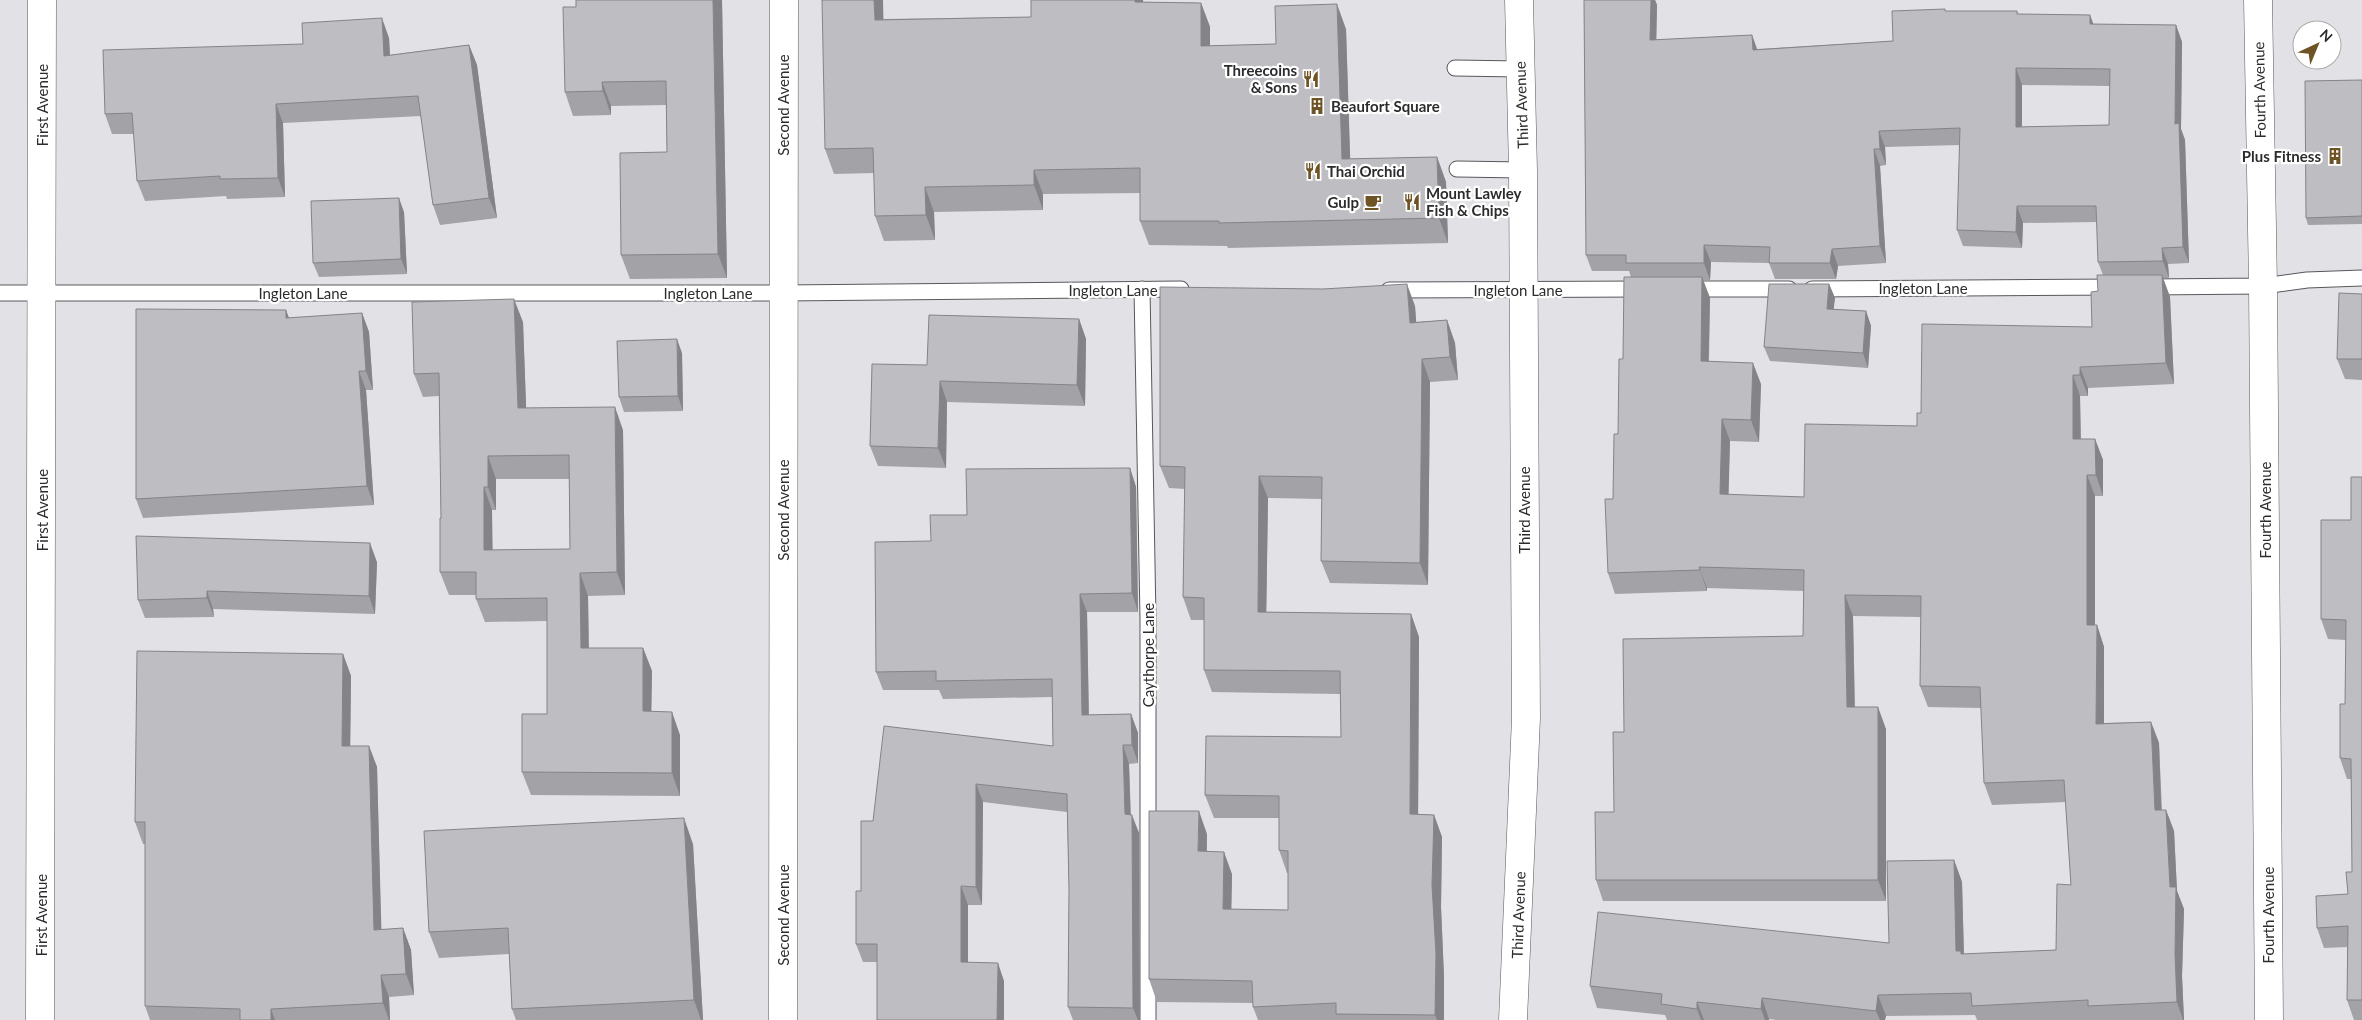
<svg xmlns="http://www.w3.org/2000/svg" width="2362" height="1020" font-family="Lato,sans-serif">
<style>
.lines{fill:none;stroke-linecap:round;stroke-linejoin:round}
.service-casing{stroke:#58585c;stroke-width:17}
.minor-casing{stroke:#58585c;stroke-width:29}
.service{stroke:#fff;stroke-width:15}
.minor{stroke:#fff;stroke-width:28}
.wall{fill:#a3a3a7;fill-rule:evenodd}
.shaded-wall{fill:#848488}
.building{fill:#bdbdc2;stroke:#848488;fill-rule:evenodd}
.labels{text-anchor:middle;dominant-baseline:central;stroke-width:4.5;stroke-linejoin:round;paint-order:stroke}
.poi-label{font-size:15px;font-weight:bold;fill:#2c2c2e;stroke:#fff;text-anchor:end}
.street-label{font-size:15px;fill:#2c2c2e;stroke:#fff}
</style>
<rect width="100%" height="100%" fill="#e2e1e6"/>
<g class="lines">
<!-- service casing -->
<g class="service-casing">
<g id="service">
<polyline points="1455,68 1520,69"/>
<polyline points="1457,169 1523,170"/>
<polyline points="2147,287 2263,286 2307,280 2362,278"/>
<polyline points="1142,289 1148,619 1148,1020"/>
<polyline points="1687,289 1789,289"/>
<polyline points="1812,289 2119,287"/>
<polyline points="1389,290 1644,289"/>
<polyline points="0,293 783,293 1181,289"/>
</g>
</g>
<!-- minor casing -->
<g class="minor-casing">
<g id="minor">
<polyline points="2258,0 2263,286 2269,1020"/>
<polyline points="40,1020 42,0"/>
<polyline points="783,1020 784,0"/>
<polyline points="1513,1020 1526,718 1523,170 1519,0"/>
</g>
</g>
<!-- service -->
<use href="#service" class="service"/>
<!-- minor -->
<use href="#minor" class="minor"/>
</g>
<!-- wall -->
<g class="wall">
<polygon points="576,0 722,0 727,278 630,279 621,255 667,152 666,105 611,106 611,115 573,116 565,92 576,7"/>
<polygon points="883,0 883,19 1031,17 1143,2 1201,3 1210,27 1210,46 1276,44 1346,29 1350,159 1437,157 1446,182 1448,243 1228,248 1227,246 1149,245 1140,221 1140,193 1043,194 1043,210 934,212 935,240 884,241 875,216 874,173 834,174 825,149"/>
<path d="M1584 0H1655L1657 5 1656 40 1752 35 1757 49 1893 41 1945 9V11H2017L2018 14 2090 15 2093 24 2176 25 2182 42 2181 129 2185 140 2189 263 2168 264 2169 278H2163L2170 297 2174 384 2088 388V396H2080L2081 439H2095L2103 460V496H2095V625H2097L2104 647V723L2151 722 2159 743 2162 810H2166L2174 831 2177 891 2184 909 2182 976 2184 1020H1977L1975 1015 1886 1016 1885 1020H1777L1769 1019V1020H1667L1665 1015 1597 1008 1590 986 1889 943 1954 860 1962 882 1964 954 2056 950 2071 885 2066 802 1992 805 1984 783 1981 708 1928 707 1920 686 1921 617 1853 616 1855 707 1886 729V901H1603L1596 880 1614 812 1624 732 1803 636 1804 591 1707 588V591L1615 594 1608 573 1623 359 1631 277 1629 271H1592L1586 255ZM2022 85 2110 86 2109 125 2022 127ZM1960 145 1957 230 1963 246 2022 248 2023 223 2097 222 2098 262 2103 275 2098 291 2092 327 1921 413 1917 426 1804 497 1728 495 1730 441 1759 442 1761 384 1709 361 1710 298 1703 280H1710L1711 262 1769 263 1775 279H1836L1838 266 1886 263 1880 166 1886 165 1885 147Z"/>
<polygon points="389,38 390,55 469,45 477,65 497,218 440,225 433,205 421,116 283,123 285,197 227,199 226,196 145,201 137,181 134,134 112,134 105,114 303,44"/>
<polygon points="2362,80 2362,224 2308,225 2306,218"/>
<polygon points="404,212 407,274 319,277 313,263"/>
<polygon points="1829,284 1835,298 1833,309 1866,311 1871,326 1868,368 1770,361 1764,347"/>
<polygon points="2362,294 2362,380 2345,379 2337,359"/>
<polygon points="1415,306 1416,322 1447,320 1455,343 1458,380 1430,382 1428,585 1330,583 1321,561 1322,499 1268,498 1266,612 1411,614 1419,637 1418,814 1434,815 1442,837 1441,907 1444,977 1444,1020 1258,1020 1253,1007 1253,1003 1157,1002 1149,979 1207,834 1207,851 1232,874 1231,909 1288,910 1288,873 1287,873 1279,850 1279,818 1214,818 1205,795 1341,737 1341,694 1212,692 1204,670 1204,620 1191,620 1183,597 1185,489 1169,488 1160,466"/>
<polygon points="286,310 289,318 362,313 369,332 373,390 366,390 374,505 143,518 136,499"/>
<polygon points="1079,319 1086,339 1085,406 947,402 946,468 878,466 870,446 927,365"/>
<path d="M523 322 526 408 623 430 625 595 588 596 589 648H643L652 671 651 711 680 735V796L531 795 522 772 547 714V621L485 622 476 599V595H449L440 572 441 518 439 396 423 397 414 374ZM496 479H569L570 549 492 550V510H496Z"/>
<polygon points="682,353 683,411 624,412 619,397"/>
<polygon points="1130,468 1136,487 1138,612 1087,612 1089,715 1131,714 1138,733 1138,763 1129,764 1131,815 1139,833 1140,1020 1073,1020 1068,1007 1069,890 1067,812 983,802 982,905 968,905 968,963 1004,981 1004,1020 877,1020 877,962 863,962 856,944 861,891 873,821 1053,746 1052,697 943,699 939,690 883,690 876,672 931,541 967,515"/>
<polygon points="2362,477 2362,1020 2354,1020 2347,1000 2347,947 2324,948 2317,928 2348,894 2352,872 2351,779 2347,779 2340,758 2345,704 2346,640 2328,639 2321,619 2351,520"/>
<polygon points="377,562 375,614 213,609 214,617 145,618 138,600"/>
<polygon points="343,654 351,676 350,746 369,746 377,767 381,930 403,928 411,950 414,995 389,997 390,1020 150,1020 145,1006 145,844 143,844 135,822"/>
<polygon points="693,844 703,1020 516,1020 512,1009 509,954 439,958 429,932"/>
</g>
<!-- shaded-wall -->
<g class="shaded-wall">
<polygon points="713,0 722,0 727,278 718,254"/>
<polygon points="874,0 883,0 884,44 875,20"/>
<polygon points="1135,0 1143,0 1144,27 1135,2"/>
<polygon points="1651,0 1655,0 1657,5 1656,57 1650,40"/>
<polygon points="1201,3 1210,27 1210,70 1201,46"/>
<polygon points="1337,4 1346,29 1351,184 1342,159"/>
<polygon points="2090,15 2096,31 2090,24"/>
<polygon points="382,18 389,38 391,76 384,56"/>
<polygon points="2176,25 2182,42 2181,129 2185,140 2189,263 2183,247 2175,124"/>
<polygon points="1752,35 1758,52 1753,50"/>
<polygon points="469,45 477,65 497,218 489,198"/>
<polygon points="2016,68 2022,85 2022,143 2016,127"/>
<polygon points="602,82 611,106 611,115 603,91"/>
<polygon points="276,104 283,123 285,197 278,178"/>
<polygon points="1879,131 1885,147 1886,165 1880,149"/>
<polygon points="1874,149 1880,166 1886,263 1880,246"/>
<polygon points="1437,157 1446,182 1448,243 1439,218"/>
<polygon points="1034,170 1043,194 1043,210 1034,185"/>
<polygon points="925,187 934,212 935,240 926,215"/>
<polygon points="399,198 404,212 407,274 401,259"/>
<polygon points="2017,206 2023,223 2022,248 2016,232"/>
<polygon points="1704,245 1711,262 1710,280 1704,263"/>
<polygon points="2162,248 2168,264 2169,278 2163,261"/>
<polygon points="1832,249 1838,266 1836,279 1830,263"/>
<polygon points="2162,275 2170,297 2174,384 2166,363"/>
<polygon points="1702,277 1710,298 1708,383 1701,361"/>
<polygon points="1407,284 1415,306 1418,345 1410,323"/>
<polygon points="1829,284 1835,298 1832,323 1827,309"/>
<polygon points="514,299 523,322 527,431 518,408"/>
<polygon points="286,310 293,330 286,318"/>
<polygon points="1866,311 1871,326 1868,368 1863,353"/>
<polygon points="362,313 369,332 373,390 366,371"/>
<polygon points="1079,319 1086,339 1085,406 1077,385"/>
<polygon points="1447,320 1455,343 1458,380 1450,357"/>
<polygon points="677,339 682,353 683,411 678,396"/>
<polygon points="1422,359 1430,382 1428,585 1420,563"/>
<polygon points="1753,363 1761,384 1759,442 1751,420"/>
<polygon points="2080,367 2088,388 2088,396 2080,375"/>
<polygon points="359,371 366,390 374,505 367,486"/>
<polygon points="2073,375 2080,396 2081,461 2073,439"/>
<polygon points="940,381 947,402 946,468 938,448"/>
<polygon points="615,407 623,430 625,595 617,572"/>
<polygon points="1722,419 1730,441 1728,516 1720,494"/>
<polygon points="2095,439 2103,460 2103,496 2096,475"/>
<polygon points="488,456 496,479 496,510 488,487"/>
<polygon points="1130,468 1136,487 1138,612 1132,593"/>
<polygon points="2087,475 2095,496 2095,646 2087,625"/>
<polygon points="1259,476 1268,498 1266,635 1258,612"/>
<polygon points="484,487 492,510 493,573 484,550"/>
<polygon points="370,543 377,562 375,614 369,596"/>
<polygon points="1699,567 1707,588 1707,591"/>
<polygon points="580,573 588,596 589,671 581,648"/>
<polygon points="207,591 213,609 214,617 207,598"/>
<polygon points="1080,594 1087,612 1089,733 1082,715"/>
<polygon points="1845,595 1853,616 1855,728 1847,707"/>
<polygon points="1411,614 1419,637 1418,837 1410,814"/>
<polygon points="2097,625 2104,647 2104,745 2096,724"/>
<polygon points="643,648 652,671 651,734 643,711"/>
<polygon points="343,654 351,676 350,768 342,746"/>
<polygon points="1878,707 1886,729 1886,901 1878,880"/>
<polygon points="672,712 680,735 680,796 672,773"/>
<polygon points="1131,714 1138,733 1138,763 1132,745"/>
<polygon points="2151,722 2159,743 2162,832 2155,810"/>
<polygon points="1123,745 1129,764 1131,833 1125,814"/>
<polygon points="369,746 377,767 382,952 374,930"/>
<polygon points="976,784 983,802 982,905 976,887"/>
<polygon points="2166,810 2174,831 2177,891 2184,909 2182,976 2184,1020 2183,1020 2177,1002"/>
<polygon points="1199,811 1207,834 1206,874 1198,851"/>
<polygon points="1132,815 1139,833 1140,1020 1138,1020 1133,1008"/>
<polygon points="1434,815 1442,837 1441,907 1444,977 1444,1020 1437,1020 1435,1015 1432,885"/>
<polygon points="684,818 693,844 703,1020 701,1020 694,1000"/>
<polygon points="1224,852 1232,874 1231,931 1223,909"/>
<polygon points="1954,860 1962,882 1964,960 1956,951"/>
<polygon points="961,886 968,905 968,981 961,962"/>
<polygon points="403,928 411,950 414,995 406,974"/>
<polygon points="998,963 1004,981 1004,1020 997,1020"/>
<polygon points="381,975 389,997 390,1020 389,1020 383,1003"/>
<polygon points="1878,995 1886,1016 1885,1020 1880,1020 1876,1011"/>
<polygon points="1762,998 1769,1019 1769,1020 1765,1020 1761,1009"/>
<polygon points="1697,1002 1704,1020 1701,1020 1697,1009"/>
<polygon points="271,1009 275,1020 271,1020"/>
</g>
<!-- building -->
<g class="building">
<polygon points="576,0 713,0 718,254 621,255 620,153 667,152 666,81 602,82 603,91 565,92 563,7 576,7"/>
<polygon points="822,0 874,0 875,20 1031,17 1031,0 1135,0 1135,2 1201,3 1201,46 1276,44 1275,6 1337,4 1342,159 1437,157 1439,218 1219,223 1219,221 1140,221 1140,168 1034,170 1034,185 925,187 926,215 875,216 873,148 825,149"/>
<path d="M1584 0H1651L1650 40 1752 35 1753 50 1893 41 1892 11 1945 9V11H2017V14L2090 15V24L2176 25 2175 124 2179 123 2183 247 2162 248 2163 261 2098 262 2096 206H2017L2016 232 1957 230 1960 128 1879 131 1880 149H1874L1880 246 1832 249 1830 263H1769L1770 247 1704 245V263H1626V255H1586ZM2016 68 2110 69 2109 125 2016 127Z"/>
<polygon points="382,18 384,56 469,45 489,198 433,205 418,96 276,104 278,178 220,179 220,176 137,181 132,113 105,114 103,50 303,44 302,23"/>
<polygon points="2362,80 2362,216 2306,218 2305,81"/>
<polygon points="399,198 401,259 313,263 311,201"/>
<polygon points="2097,275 2162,275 2166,363 2080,367 2080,375 2073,375 2073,439 2095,439 2096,475 2087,475 2087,625 2097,625 2096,724 2151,722 2155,810 2166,810 2170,887 2176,887 2175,954 2177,1002 2088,1006 2088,1000 1972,1006 1971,993 1878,995 1876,1011 1762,998 1761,1009 1697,1002 1697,1009 1661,1004 1662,994 1590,986 1598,912 1889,943 1887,861 1954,860 1956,951 1961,951 1961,954 2056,950 2057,884 2071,885 2064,780 1984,783 1980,687 1920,686 1921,596 1845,595 1847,707 1878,707 1878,880 1596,880 1595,812 1614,812 1613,732 1624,732 1623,639 1803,636 1804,570 1699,567 1700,570 1608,573 1605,499 1613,499 1614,434 1618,434 1619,359 1623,359 1624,277 1702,277 1701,361 1753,363 1751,420 1722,419 1720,494 1804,497 1805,424 1917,426 1917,413 1921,413 1922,324 2092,327 2091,292 2098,291"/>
<polygon points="1407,284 1410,323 1447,320 1450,357 1422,359 1420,563 1321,561 1322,477 1259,476 1258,612 1411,614 1410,814 1434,815 1432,885 1436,954 1435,1015 1336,1014 1336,1003 1253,1007 1252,981 1149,979 1149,811 1199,811 1198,851 1224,852 1223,909 1288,910 1288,851 1279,850 1279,796 1205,795 1206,736 1341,737 1340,671 1204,670 1204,598 1183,597 1185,467 1160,466 1160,287 1323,289"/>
<polygon points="1769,284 1829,284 1827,309 1866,311 1863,353 1764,347"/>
<polygon points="2339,293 2362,294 2362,359 2337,359"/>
<path d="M514 299 518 408 615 407 617 572 580 573 581 648H643V711L672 712V773L522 772V714H547V598L476 599V572H440V518H441L439 373 414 374 412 302ZM569 455 570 549 484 550V487H488V456Z"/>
<polygon points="136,309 286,310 286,318 362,313 366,371 359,371 367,486 136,499"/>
<polygon points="929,315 1079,319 1077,385 940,381 938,448 870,446 872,364 927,365"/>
<polygon points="677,339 678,396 619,397 617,341"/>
<polygon points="1130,468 1132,593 1080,594 1082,715 1131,714 1132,745 1123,745 1125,814 1132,815 1133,1008 1068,1007 1069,890 1067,794 976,784 976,887 961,886 961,962 998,963 997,1020 877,1020 877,944 856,944 856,891 861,891 861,821 873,821 884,726 1053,746 1052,679 936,681 936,671 876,672 875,542 931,541 930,515 967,515 966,469"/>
<polygon points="2351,477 2362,477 2362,1000 2347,1000 2348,926 2317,928 2316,896 2348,894 2346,872 2352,872 2351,759 2340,758 2340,704 2345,704 2346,620 2321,619 2321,520 2351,520"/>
<polygon points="136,536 370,543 369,596 207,591 207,598 138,600"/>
<polygon points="137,651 343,654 342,746 369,746 374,930 403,928 406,974 381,975 383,1003 271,1009 271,1020 240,1020 240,1009 145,1006 145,822 135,822"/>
<polygon points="684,818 694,1000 512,1009 508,928 429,932 424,831"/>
</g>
<!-- icons -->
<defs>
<g id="restaurant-bare" transform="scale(1.35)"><path d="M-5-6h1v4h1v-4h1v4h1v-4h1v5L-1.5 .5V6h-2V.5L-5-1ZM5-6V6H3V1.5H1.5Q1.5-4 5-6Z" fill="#6e5325" stroke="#fff" stroke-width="2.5" paint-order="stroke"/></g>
<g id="building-bare" transform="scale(1.35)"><path d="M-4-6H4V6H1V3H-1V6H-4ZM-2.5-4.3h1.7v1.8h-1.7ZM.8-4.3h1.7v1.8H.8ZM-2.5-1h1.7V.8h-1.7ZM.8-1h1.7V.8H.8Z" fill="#6e5325" stroke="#fff" stroke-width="2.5" paint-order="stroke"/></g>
<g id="cafe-bare" transform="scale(1.35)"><path d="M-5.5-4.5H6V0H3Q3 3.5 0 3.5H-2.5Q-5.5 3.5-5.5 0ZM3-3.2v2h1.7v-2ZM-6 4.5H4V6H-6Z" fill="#6e5325" stroke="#fff" stroke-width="2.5" paint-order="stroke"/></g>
</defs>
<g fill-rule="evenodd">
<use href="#restaurant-bare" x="1311" y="79"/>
<use href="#building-bare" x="1317" y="106"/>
<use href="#building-bare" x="2335" y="156"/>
<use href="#restaurant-bare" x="1313" y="171"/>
<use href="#cafe-bare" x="1373" y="202"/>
<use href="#restaurant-bare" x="1412" y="202"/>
</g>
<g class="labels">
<!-- poi labels -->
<g class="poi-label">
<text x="1297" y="70">Threecoins<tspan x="1297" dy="17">&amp; Sons</tspan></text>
<text x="1331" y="106" text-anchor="start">Beaufort Square</text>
<text x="2321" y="156">Plus Fitness</text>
<text x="1327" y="171" text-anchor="start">Thai Orchid</text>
<text x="1426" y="193" text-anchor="start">Mount Lawley<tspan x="1426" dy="17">Fish &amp; Chips</tspan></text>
<text x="1359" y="202">Gulp</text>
</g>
<!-- street labels -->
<g class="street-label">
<text transform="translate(2259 90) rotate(-91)">Fourth Avenue</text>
<text transform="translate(42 105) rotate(-90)">First Avenue</text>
<text transform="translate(783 105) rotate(-90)">Second Avenue</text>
<text transform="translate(1521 105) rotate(-92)">Third Avenue</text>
<text x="1923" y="288">Ingleton Lane</text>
<text x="1113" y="290">Ingleton Lane</text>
<text x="1518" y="290">Ingleton Lane</text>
<text x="303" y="293">Ingleton Lane</text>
<text x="708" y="293">Ingleton Lane</text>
<text transform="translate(42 510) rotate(-90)">First Avenue</text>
<text transform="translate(783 510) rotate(-90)">Second Avenue</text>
<text transform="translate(1524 510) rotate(-90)">Third Avenue</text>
<text transform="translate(2265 510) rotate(-90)">Fourth Avenue</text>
<text transform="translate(1148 655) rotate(-90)">Caythorpe Lane</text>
<text transform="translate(41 915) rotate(-90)">First Avenue</text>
<text transform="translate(783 915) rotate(-90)">Second Avenue</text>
<text transform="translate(1518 915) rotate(-88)">Third Avenue</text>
<text transform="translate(2268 915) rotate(-90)">Fourth Avenue</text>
</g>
</g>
<!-- north arrow -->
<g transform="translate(2317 45) rotate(44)"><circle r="24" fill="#ffffff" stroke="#ababab"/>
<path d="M0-4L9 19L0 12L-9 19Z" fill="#6e5325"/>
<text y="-8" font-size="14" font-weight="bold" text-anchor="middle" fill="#2c2c2e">N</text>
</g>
</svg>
